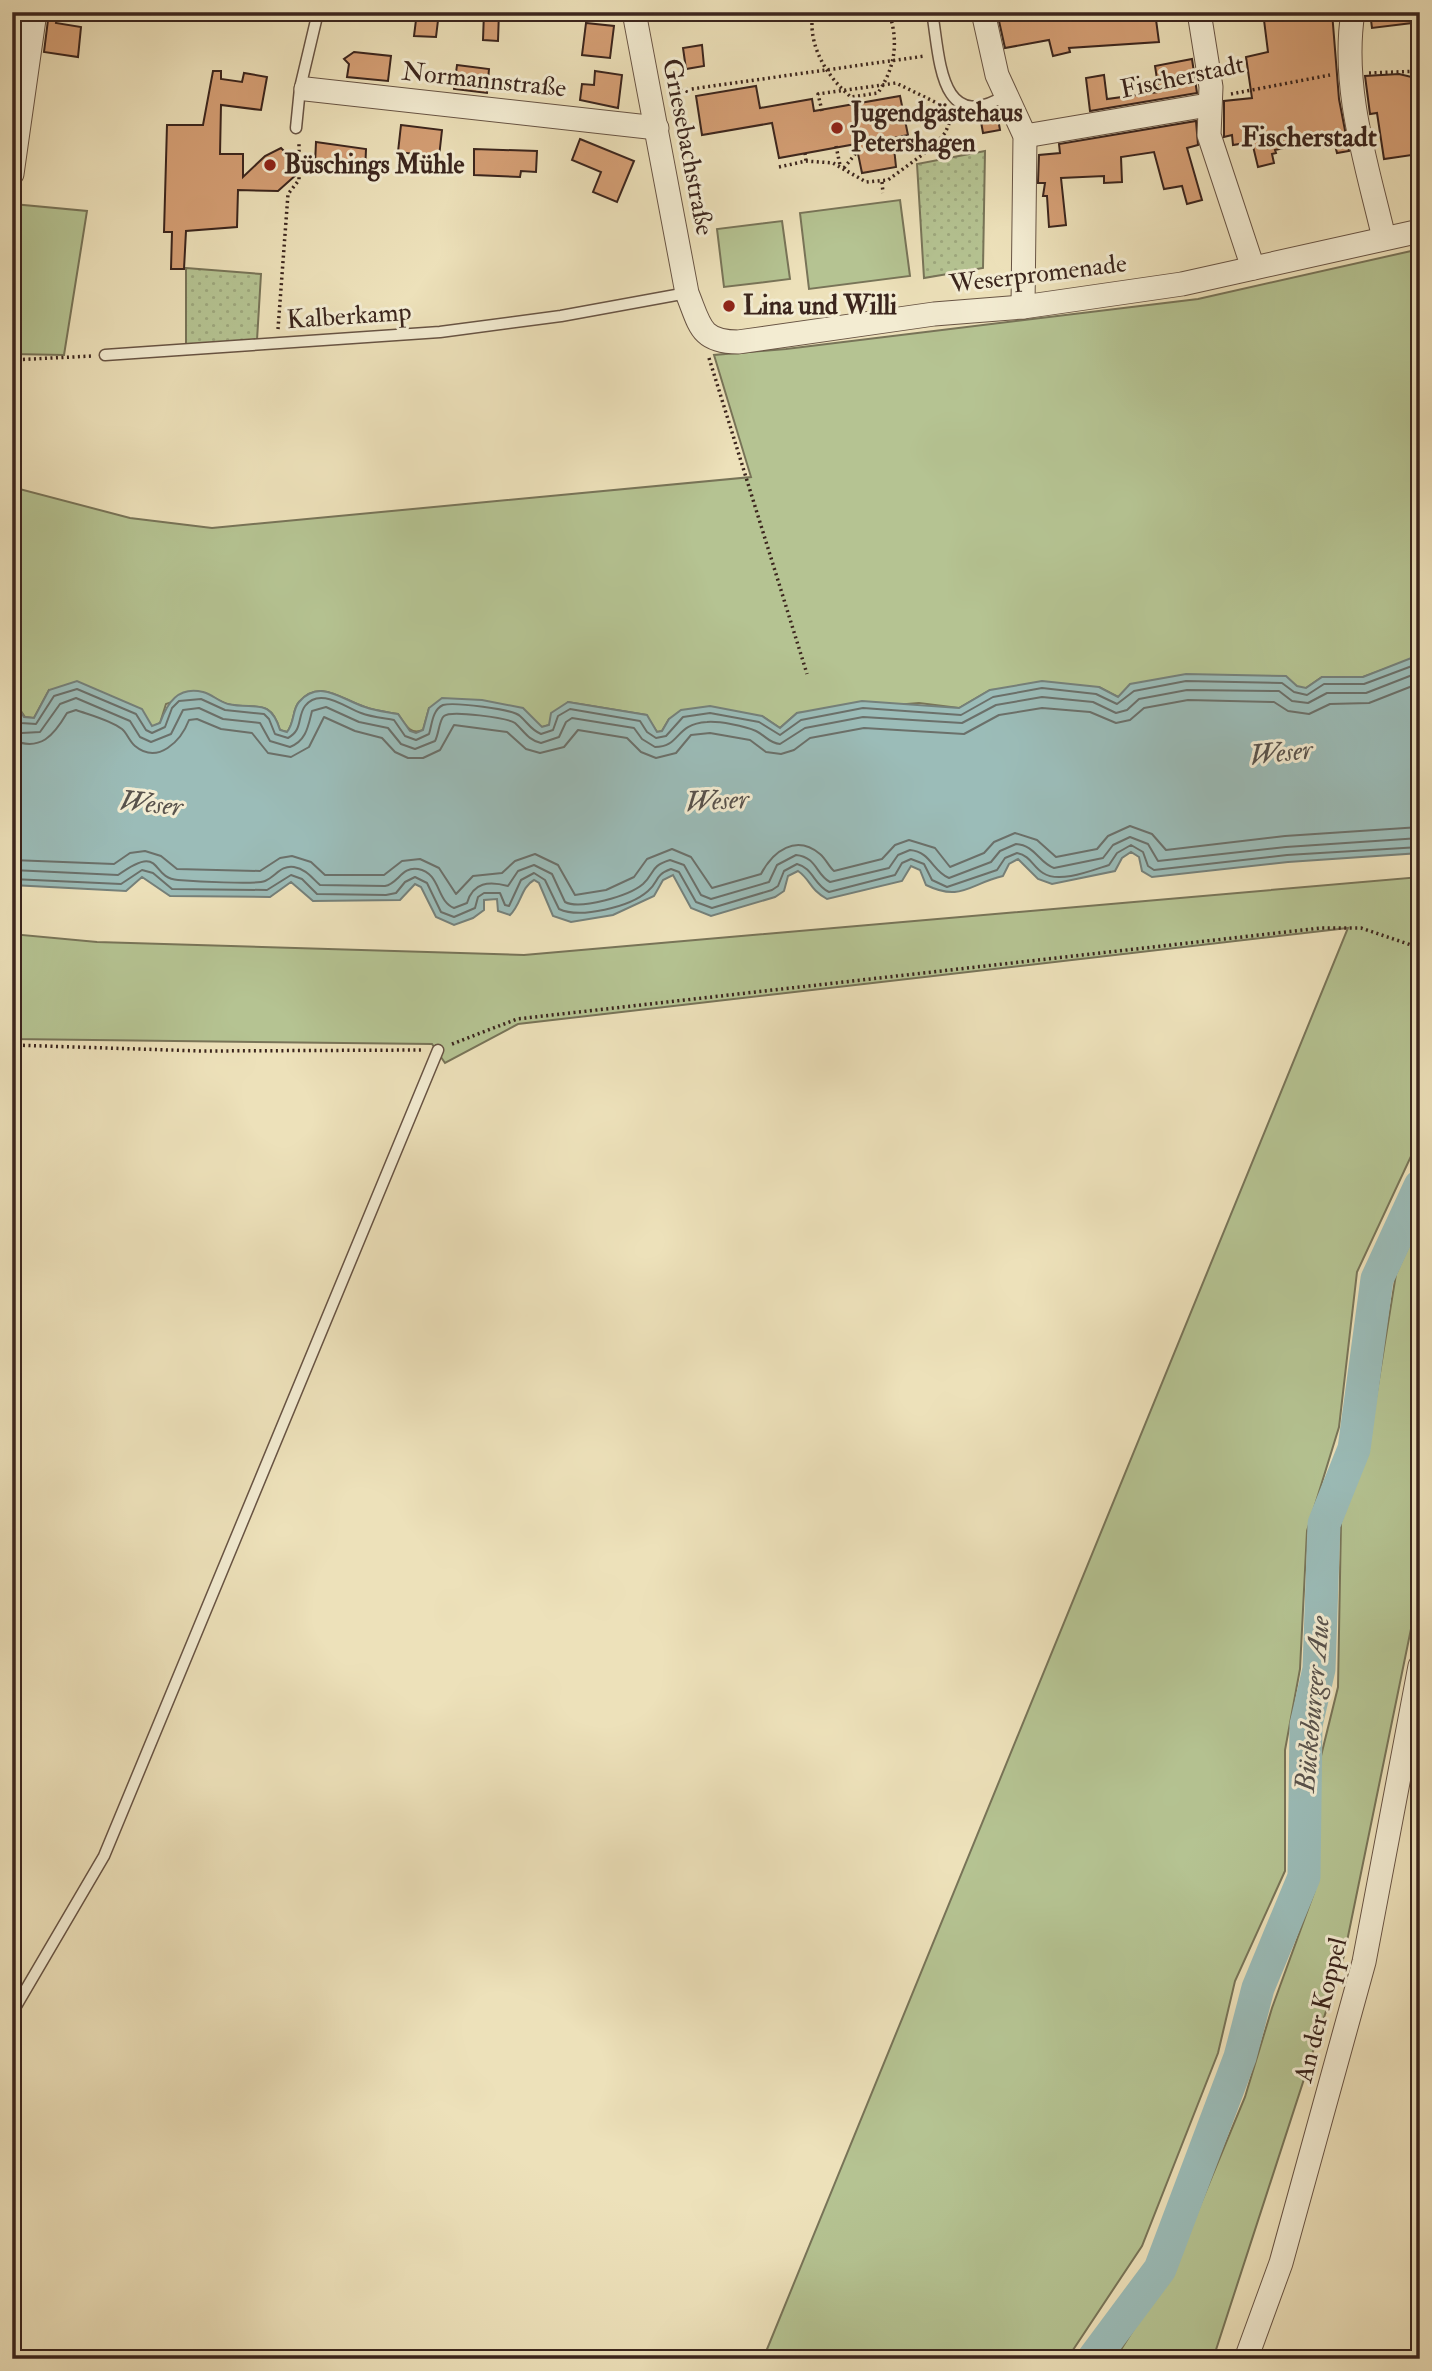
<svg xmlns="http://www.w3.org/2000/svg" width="1432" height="2371" font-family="'IM FELL Double Pica',serif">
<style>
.grass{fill:#b5c392;stroke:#787458;stroke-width:2}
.park{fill:url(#park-dots);stroke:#787458;stroke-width:2}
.water{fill:#9bbcb8;stroke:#75807a;stroke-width:2}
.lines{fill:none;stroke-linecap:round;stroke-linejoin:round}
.shore{stroke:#6b706a;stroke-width:2}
.river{stroke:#9bbcb8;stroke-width:33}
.building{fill:#d59f75;stroke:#3b251d;stroke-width:2}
.lane-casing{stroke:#685444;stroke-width:13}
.street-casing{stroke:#685444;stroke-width:25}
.path{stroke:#3b251d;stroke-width:3.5;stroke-dasharray:2 3.5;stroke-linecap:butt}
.lane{stroke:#f3ecd2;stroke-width:10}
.street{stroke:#f3ecd2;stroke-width:23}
.poi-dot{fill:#8f2418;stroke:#f3ecd2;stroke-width:2.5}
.labels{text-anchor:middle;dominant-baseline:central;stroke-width:6;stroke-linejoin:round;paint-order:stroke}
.street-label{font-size:26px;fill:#3b251d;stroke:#f3ecd2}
.poi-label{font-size:26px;font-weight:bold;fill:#3b251d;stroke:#f3ecd2;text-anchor:start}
.neighbourhood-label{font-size:28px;font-weight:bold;fill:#3b251d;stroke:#f3ecd2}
.water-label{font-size:28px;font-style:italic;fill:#58524c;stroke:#f3ecd2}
</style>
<defs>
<pattern id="park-dots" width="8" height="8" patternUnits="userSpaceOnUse" patternTransform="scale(1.75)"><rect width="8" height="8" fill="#b5c392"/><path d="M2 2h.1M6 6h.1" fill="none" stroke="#9da77d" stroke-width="1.8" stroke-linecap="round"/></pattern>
</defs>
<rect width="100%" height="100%" fill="#ede1ba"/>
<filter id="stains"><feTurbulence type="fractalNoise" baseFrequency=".00286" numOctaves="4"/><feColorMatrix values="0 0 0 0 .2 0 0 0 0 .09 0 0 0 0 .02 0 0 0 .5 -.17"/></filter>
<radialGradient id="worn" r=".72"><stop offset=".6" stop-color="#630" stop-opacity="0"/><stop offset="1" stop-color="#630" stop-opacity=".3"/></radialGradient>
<!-- grass -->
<g class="grass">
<polygon points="900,200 910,276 809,289 800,213"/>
<polygon points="13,204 87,211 64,355 12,354"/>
<polygon points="782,221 790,279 724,287 717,229"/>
<path d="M1420 249V656L1363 677H1322L1306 688 1118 697 1099 687 990 690 959 708 919 703 797 713 780 728 762 716 669 719 662 731 657 732 646 715 568 702 549 725 542 727 533 721 429 708 423 730C410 736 405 724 398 714 387 712 376 711 365 707 342 700 320 678 299 702 292 710 295 722 287 732L280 730C270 696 254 711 227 704 219 701 210 695 202 692L166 704 160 723 152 727 49 690 34 718 25 717 12 698V487L130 518 212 528 751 477 714 355 786 349 1198 299Z"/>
<polygon points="1420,877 1420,1137 1357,1272 1339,1427 1307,1531 1300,1669 1285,1750 1285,1871 1235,1981 1218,2053 1142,2246 1067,2359 763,2359 1348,928 518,1024 445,1063 432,1044 12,1039 12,934 97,942 524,955"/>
<polygon points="1420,1221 1420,1585 1344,1956 1213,2359 1115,2359 1177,2261 1245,2097 1272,2008 1315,1890 1320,1760 1338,1687 1341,1522 1368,1447 1396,1274"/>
</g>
<!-- park -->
<g class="park">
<polygon points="985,151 983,268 924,278 917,164"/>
<polygon points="186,268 261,274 257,340 186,346"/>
</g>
<!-- water -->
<path class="water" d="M1419 655 1420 853 1288 862 1152 877 1142 871 1139 857 1131 852 1122 858 1115 871 1052 884 1038 879 1018 859 1009 864 1003 876C969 884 961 902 926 885L920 870 911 866 902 881 827 899C809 889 811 880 798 871L788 876 784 891 775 897 711 916 691 908 673 875 663 880 654 896 613 915 571 922 553 916 539 883 534 880C521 887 521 905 510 915L498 911 497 899 484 900V910L473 918 454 925 436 917 421 887 415 884 400 900 313 901 291 882 270 897 170 896 142 877 126 891 12 885V698L24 717 34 718 49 690 77 681 142 709 152 726 160 723C167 703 178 686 203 692 212 694 219 702 228 704 255 710 270 697 280 730L287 732C295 722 292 710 299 702 320 678 342 700 365 707 376 711 388 712 398 714L410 731 416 733 423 730 429 708 442 698 482 700 523 708 542 727 549 725 551 713 568 702 647 715 657 732 662 731 669 719 681 710 710 706 762 716 780 728 797 713 862 701 959 708 990 690 1042 681 1099 687 1118 697 1130 684 1186 674 1286 676 1297 686 1306 688 1322 677H1363Z"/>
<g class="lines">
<!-- shore -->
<g class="shore">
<path d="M12 711 21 723 36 724 54 696 77 689 136 714 146 730 152 733 165 727 172 708 179 701 201 699 225 710 264 714 269 719 275 734 288 738C303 730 297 717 305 706 320 687 344 707 361 713 371 717 383 718 394 720L405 736 416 740 429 734C432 725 432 710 443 705 454 702 513 709 520 716 528 723 531 730 541 734L553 730 558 716 570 709 640 721 647 732 656 738 666 736 683 717 710 713 759 722 780 735 801 720 863 708 961 715 993 697 1042 688 1096 694 1117 704 1134 691 1186 681 1282 683 1294 692 1307 695 1324 684H1364L1420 663"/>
<path d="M12 727 22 733 40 732 60 704 76 698 130 721 140 737 151 742 171 734 183 710 199 708 223 719 260 723 270 741 290 747C306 741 308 727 312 711L326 707 359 722 388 728 401 744 415 749 435 741C439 734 439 720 444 716 451 710 508 718 515 723 524 731 528 740 541 743L559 737 566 722 572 718 634 728 642 739 655 747C681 747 674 724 707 722 719 721 745 726 756 731 766 736 769 743 780 744L805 728 863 717 962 723 996 705 1042 697 1093 702 1116 713 1127 710 1139 699 1187 690 1279 691 1292 701 1308 703 1327 693H1366L1420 672"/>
<path d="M12 740C41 752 54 735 67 713L76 710C90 715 110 720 122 729 127 733 129 741 135 746 158 765 181 741 189 720L197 719 221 729 252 733 268 753 291 757 309 747 324 717 355 731 382 738 395 752 408 758H423L440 750 454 725 507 732 526 749 540 753 564 747 578 730 627 738 641 752 656 758 676 753 691 735 710 733 750 740 766 752 781 754 794 750 810 738 864 728 964 734 999 715 1042 708 1090 712 1116 723 1130 720 1144 708 1188 700 1274 702 1288 711 1309 714 1330 704 1369 703 1420 683"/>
<path d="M12 860 114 864 130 853 145 851 161 856 177 869 260 871 280 858 292 856 311 862 325 875H384L402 861 420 859 439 868 456 894 473 876 502 873 515 861 535 854 558 865 575 895 606 890 634 877 647 859 672 849 691 857 712 888 761 874C773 851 796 834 820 854 826 859 829 867 834 871L882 859 895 845 909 840 935 848 950 867 984 853 994 842 1015 833 1037 840 1056 857 1097 849 1108 836 1130 826 1152 834 1166 850 1285 836 1420 827"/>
<path d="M12 870 118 875C164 842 149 878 178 880 192 881 256 885 265 881 276 876 281 865 294 867 306 869 312 878 320 885L385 886C398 884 402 866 418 869 441 873 436 901 454 908L467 903C473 882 489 881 508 886L518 871 534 865 552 874 565 902C580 910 629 896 643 884 655 873 650 866 670 860L684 865 701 895 711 899 769 882 777 865 796 855C817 857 816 875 830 882L889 868 898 855 910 850C931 852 932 871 949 878L991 862 1000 851 1016 844C1035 845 1039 863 1054 868L1103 858 1113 845 1130 837 1148 844 1158 861 1286 847 1420 838"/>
<path d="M12 879 121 884 142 870 153 873 172 889 267 890 291 875 302 879 317 894 386 895 396 893 405 882 415 877 427 883 441 912 454 917 475 908 478 897 484 893H500L505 905 509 906 521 880 534 873 545 880 559 909C580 919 630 907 648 891 659 882 654 875 671 869L679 872 696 902 712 908 772 890 778 886 784 871 797 864C813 868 814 885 829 892L895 875 902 863 911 859 924 864 932 880 947 887 997 870 1005 858 1017 853C1031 856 1032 866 1043 873 1059 884 1093 870 1109 865L1117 853 1131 845 1143 852 1148 866 1154 870 1287 855 1420 847"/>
</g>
<!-- river -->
<polyline class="river" points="1093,2359 1160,2269 1240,2057 1258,1988 1304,1877 1306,1725 1319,1669 1324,1524 1354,1449 1377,1279 1420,1186"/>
</g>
<!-- building -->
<g class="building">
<polygon points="49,12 58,12 56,23 81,27 78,57 44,52"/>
<polygon points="417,12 439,12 436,37 414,36"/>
<polygon points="484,12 499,12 498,41 483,40"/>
<polygon points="997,12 1155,12 1159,42 1069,48 1070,52 1053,56 1049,40 1005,48"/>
<polygon points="1263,12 1332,12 1339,99 1349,151 1337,153 1335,145 1324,147 1323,139 1275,150 1276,153 1272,154 1274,163 1258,167 1252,142 1233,145 1232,135 1224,137 1224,101 1252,98 1246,57 1268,52"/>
<polygon points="1370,12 1420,12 1420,22 1372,28"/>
<polygon points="586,23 614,26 610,58 582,55"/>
<polygon points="702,45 704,66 686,69 683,48"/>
<polygon points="354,52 391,56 388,81 347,77 349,64 344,59"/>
<polygon points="1192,59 1197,93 1090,111 1086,78 1104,75 1107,99 1159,92 1155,66"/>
<polygon points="457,65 489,69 487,93 454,89"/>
<polygon points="213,71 221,71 221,79 242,82 244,73 267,77 261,110 221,105 220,154 243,154 243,177 265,156 281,148 288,155 298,156 297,174 278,191 238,190 237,227 186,231 184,269 171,269 172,232 164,232 167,125 203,125"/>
<polygon points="595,71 622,75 618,108 580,100 582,84 594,85"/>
<polygon points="1399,74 1420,79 1420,110 1413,111 1419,154 1384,159 1377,113 1370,114 1365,76"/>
<polygon points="756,86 760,108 812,99 814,111 900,96 908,135 893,138 896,167 862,173 856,144 779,158 772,123 702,135 696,96"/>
<polygon points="997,113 1000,130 983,133 980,116"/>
<polygon points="1196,121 1198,145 1187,148 1202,200 1187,204 1182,186 1164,189 1154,152 1121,157 1122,182 1104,183 1104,176 1061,178 1066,225 1049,227 1047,196 1043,196 1045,183 1038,183 1039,155 1060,153 1059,144"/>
<polygon points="401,125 442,130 439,157 398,152"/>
<polygon points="580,139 634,161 617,202 593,192 601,172 572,160"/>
<polygon points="316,142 366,149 365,174 347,173 348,166 315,164"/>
<polygon points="474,149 537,151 536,172 521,171 520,177 474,175"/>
</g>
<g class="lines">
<!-- lane casing -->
<g class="lane-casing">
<g id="lane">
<path d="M932 12C940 58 939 136 1006 95"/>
<polyline points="296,128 300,88 318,12"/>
<polyline points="105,355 440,332 561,316 687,293"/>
<polyline points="12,2013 104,1856 438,1050"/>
</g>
</g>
<!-- street casing -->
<g class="street-casing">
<g id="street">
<path d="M634 12 687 293C700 325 700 342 738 342L934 314 1023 307 1182 284 1420 231"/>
<polyline points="983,12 997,75 1025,136 1023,307"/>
<polyline points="1199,12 1211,87 1209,135 1253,268"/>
<path d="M1353 12C1341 88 1367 165 1384 238"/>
<polyline points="306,89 657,128"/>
<polyline points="1025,136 1208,105"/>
<polyline points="12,174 35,12"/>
<polyline points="1246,2359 1281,2263 1364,1962 1420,1666"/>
</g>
</g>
<!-- path -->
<g class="path">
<path d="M813 12C807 45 827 77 851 97L878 93C895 67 899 43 889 12"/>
<polyline points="1369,73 1420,71"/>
<polyline points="670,92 925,56"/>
<polyline points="1231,94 1330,75"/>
<polyline points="822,111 818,94 896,83 939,104"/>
<polyline points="905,121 946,112"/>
<polyline points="836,146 840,165"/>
<polyline points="805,153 806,161"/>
<polyline points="779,167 806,161 833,163 866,182 888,180 933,147 945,133 953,115"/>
<polyline points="844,168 856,153"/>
<polyline points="882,182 883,193"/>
<polyline points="278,329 288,194 299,180 299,142"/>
<polyline points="709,358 807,674"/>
<polyline points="12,360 92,356"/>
<polyline points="452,1044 517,1019 1321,928 1361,928 1420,948"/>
<polyline points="12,1045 201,1051 424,1050"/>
</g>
<!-- lane -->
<use href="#lane" class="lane"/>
<!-- street -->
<use href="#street" class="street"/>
</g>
<!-- markers -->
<g class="poi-dot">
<circle cx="837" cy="128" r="7"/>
<circle cx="270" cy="165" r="7"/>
<circle cx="729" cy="306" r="7"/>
</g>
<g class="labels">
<!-- street labels -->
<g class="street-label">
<text transform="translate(1182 77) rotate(-12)">Fischerstadt</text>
<text transform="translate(484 80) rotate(6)">Normannstraße</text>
<text transform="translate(688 147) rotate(79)">Griesebachstraße</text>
<text transform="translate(1038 274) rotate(-7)">Weserpromenade</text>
<text transform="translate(349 316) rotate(-4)">Kalberkamp</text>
<text transform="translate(1321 2010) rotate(-76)">An der Koppel</text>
</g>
<!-- poi labels -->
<g class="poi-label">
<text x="851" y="113">Jugendgästehaus<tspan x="851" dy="30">Petershagen</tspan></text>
<text x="284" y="165">Büschings Mühle</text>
<text x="743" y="306">Lina und Willi</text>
</g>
<!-- neighbourhood labels -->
<g class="neighbourhood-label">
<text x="1309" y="137">Fischerstadt</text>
</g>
<!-- water labels -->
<g class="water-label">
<text transform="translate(1281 753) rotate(-6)">Weser</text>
<text transform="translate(717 801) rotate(-3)">Weser</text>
<text transform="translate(151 804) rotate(6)">Weser</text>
<text transform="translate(1313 1704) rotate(-85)">Bückeburger Aue</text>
</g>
</g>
<!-- margin -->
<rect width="1432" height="2371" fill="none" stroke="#ede1ba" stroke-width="42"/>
<rect x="14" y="14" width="1404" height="2343" fill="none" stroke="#3b251d" stroke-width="3.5"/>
<rect x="21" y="21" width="1390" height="2329" fill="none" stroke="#3b251d" stroke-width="2"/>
<rect width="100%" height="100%" filter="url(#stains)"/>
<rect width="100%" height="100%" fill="url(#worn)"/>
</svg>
